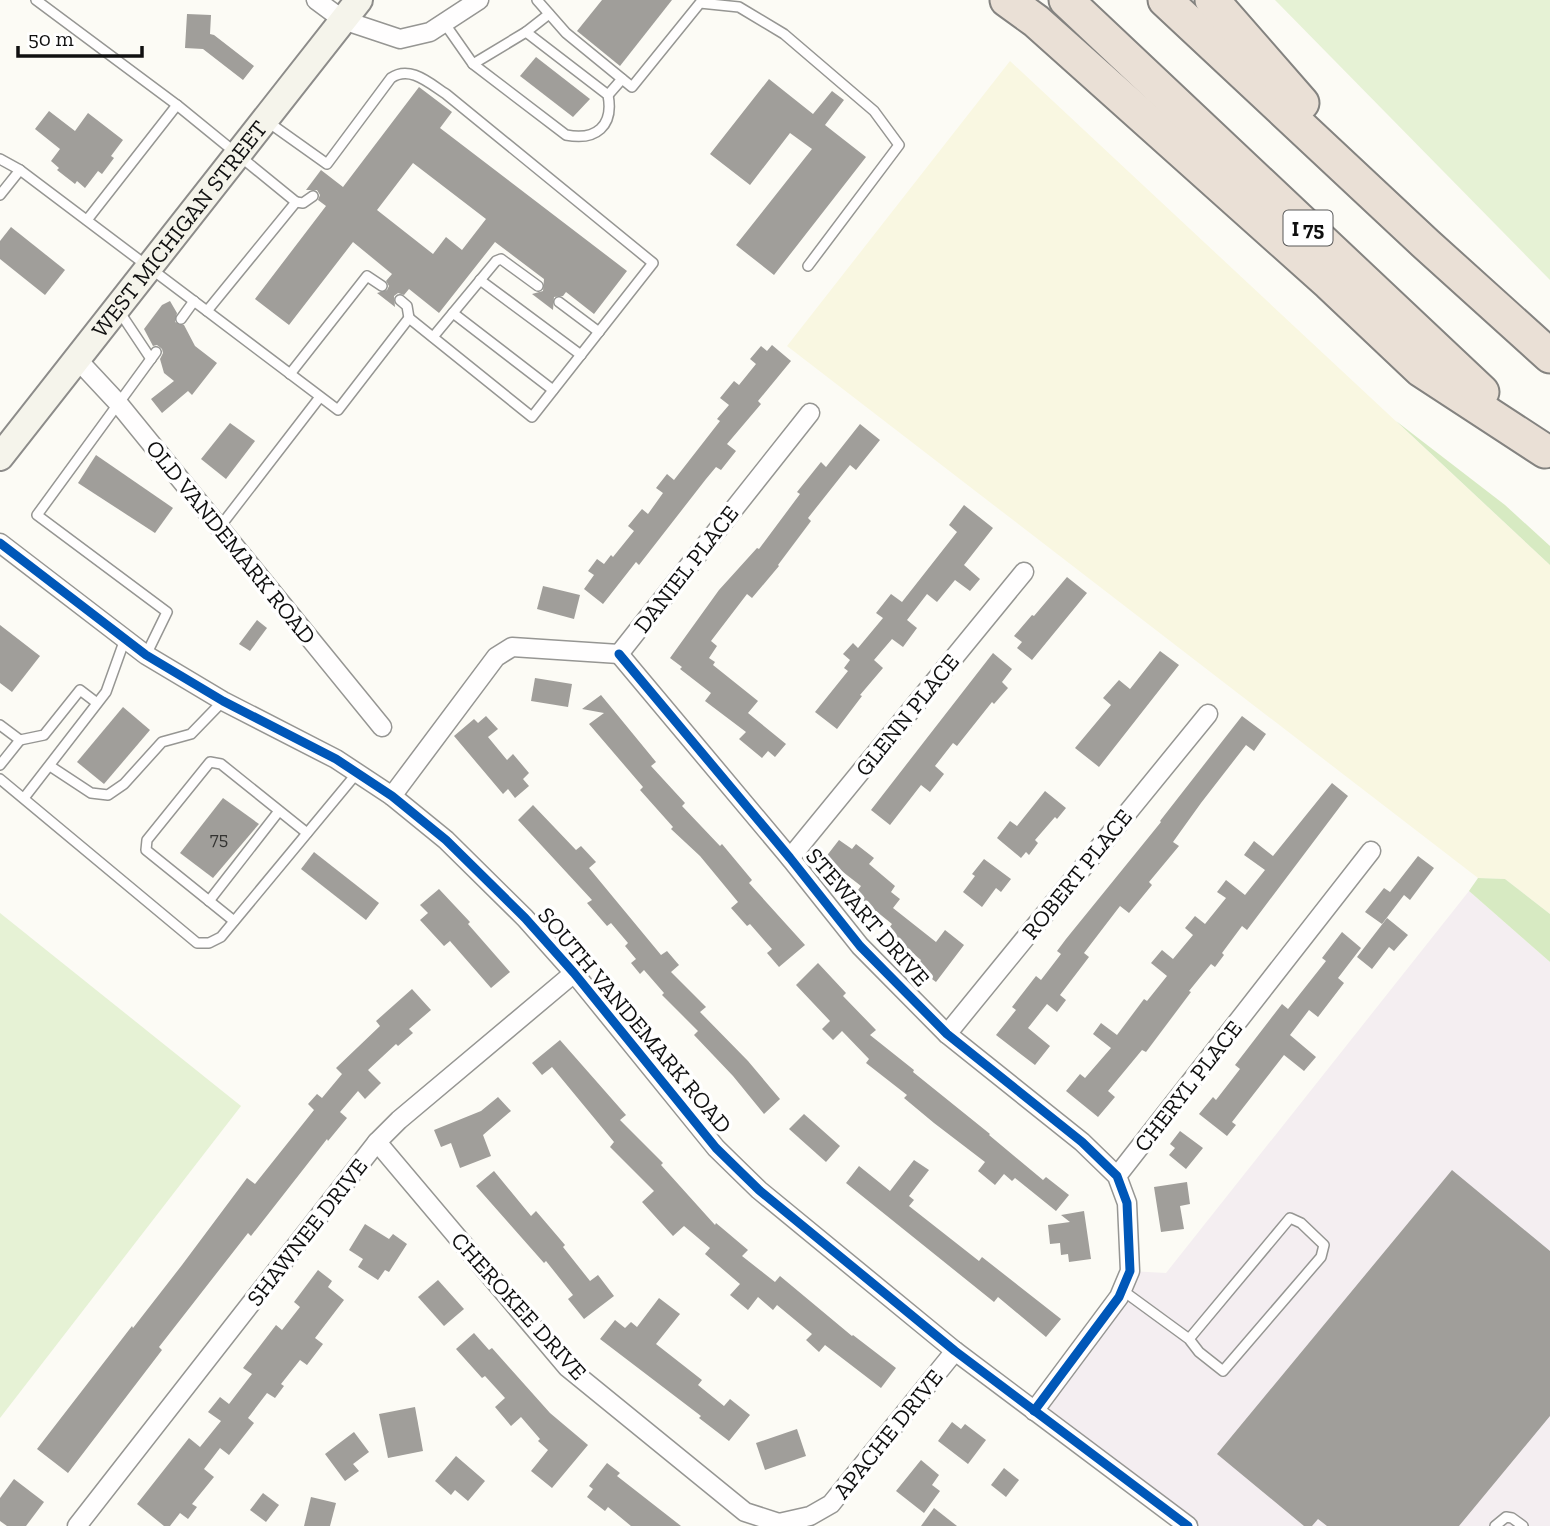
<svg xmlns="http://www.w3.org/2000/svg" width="1550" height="1526" font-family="'Zilla Slab',serif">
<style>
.industrial{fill:#f4eef1}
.farmland{fill:#f9f7e1}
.green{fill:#e6f2d5}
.forest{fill:#d7eac2}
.building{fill:#a09e9a;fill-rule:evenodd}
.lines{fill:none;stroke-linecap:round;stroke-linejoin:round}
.service-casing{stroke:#969693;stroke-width:12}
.minor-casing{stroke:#969693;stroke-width:21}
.secondary-casing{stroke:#8d8c8a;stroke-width:30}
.motorway-casing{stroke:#848380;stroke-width:37}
.service{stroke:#fffefe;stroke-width:9}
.minor{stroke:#fffefe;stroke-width:18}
.secondary{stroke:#f5f4eb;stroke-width:26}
.motorway{stroke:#eae0d6;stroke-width:33}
.cycleway-casing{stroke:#fff;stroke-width:13}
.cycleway{stroke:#0057b8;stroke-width:9}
.labels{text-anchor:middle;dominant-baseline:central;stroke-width:7;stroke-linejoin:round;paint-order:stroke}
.number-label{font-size:19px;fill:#343432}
.shield{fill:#fff;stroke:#585858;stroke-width:2}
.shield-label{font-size:21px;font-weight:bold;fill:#101010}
.street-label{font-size:23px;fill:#101010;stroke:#fff}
</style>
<rect width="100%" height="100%" fill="#fcfbf5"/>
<!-- industrial -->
<polygon class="industrial" points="1469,891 1550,962 1550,1526 1188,1526 1034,1411 1130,1271 1166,1273"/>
<!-- farmland -->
<polygon class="farmland" points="1010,61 1550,565 1550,914 1505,879 1478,878 787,346"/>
<!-- green -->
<g class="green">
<polygon points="1275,0 1550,0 1550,280"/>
<polygon points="0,913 241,1106 0,1418"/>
</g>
<!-- forest -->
<g class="forest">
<polygon points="1396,421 1505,505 1550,546 1550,565"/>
<polygon points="1478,878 1505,879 1550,914 1550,962 1469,891"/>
</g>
<!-- building -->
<g class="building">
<polygon points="602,0 672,0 620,66 577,31"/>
<polygon points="187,14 211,15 210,34 214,35 254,66 243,80 203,49 185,48"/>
<polygon points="536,57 590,99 573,117 520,76"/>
<polygon points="769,79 813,114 832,91 844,100 825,125 866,157 774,275 736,245 812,149 790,133 750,185 710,154"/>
<path d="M419 87 452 112 440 128 627 271 594 314 566 292 563 296 554 297 553 310 532 294 543 291 544 279 495 242 439 313 409 289 404 295 398 293 394 296 395 307 377 293 387 290 389 286 386 281 392 274 353 242 289 325 255 299 326 206 318 200 320 195 317 190H306L321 170 343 187ZM413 163 486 219 462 250 446 237 433 254 377 210Z"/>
<polygon points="49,111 75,131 88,113 123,140 111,156 114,158 102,174 98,171 85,188 77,181 75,184 57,170 59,168 51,161 60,149 35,129"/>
<polygon points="11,227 65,270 45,295 0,259 0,241"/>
<polygon points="170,301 177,313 175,322 184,325 195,346 217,363 192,395 188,391 162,413 151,399 174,381 164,373 160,359 163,353 162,349 157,345 153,346 144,329 162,305"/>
<polygon points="772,345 791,361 758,401 761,404 727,444 736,451 721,470 716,467 706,479 639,565 636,562 603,604 584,589 594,575 588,571 597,559 604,564 611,555 613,557 634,531 628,526 642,509 648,514 663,493 656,488 667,474 674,480 720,421 717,419 729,405 720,398 734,381 739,385 756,364 750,359 761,346 767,351"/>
<polygon points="230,423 255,441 226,479 201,459"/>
<polygon points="860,424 880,440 856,470 850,465 808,518 811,521 778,565 779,566 752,598 747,594 711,641 717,646 709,658 715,662 713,665 758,701 748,713 786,744 775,757 768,751 762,758 739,739 746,732 705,701 711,693 680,669 682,667 670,658 719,590 757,548 759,549 800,494 797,492 821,462 826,467"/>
<polygon points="96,455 173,508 155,533 78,483"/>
<polygon points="964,505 993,528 964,565 980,579 970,591 955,580 937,602 927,594 907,620 917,628 903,647 892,639 874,660 883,668 860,695 862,696 837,729 815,712 848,671 844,668 850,660 843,654 853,643 858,648 883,618 876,613 891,594 902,602 957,532 949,525"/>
<polygon points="1067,577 1087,593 1032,660 1017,648 1022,642 1014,636 1032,615 1034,616"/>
<polygon points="543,586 580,595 574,619 537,609"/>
<polygon points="257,620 267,628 250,651 239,644"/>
<polygon points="0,625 40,656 12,692 0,683"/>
<polygon points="1160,651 1179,665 1099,767 1075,748 1111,705 1103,698 1119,680 1130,689"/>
<polygon points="993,653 1012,669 1002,682 1008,688 994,704 992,702 957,746 953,743 935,766 944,774 930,792 921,785 890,825 871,810"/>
<polygon points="535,678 572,684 568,707 531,701"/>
<polygon points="601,695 656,762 651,766 685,803 682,806 720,846 722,844 752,880 749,883 805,945 779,967 767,953 772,949 750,924 747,926 731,908 738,902 700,856 671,829 673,827 640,790 643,787 589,724 604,713 582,709"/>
<polygon points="123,707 150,730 104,784 77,762"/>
<polygon points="486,716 498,729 488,737 507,760 513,754 529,773 523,779 529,786 515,798 508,789 503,794 454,736 474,719 478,723"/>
<polygon points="1242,716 1266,734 1254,751 1246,745 1201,803 1173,842 1179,846 1149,882 1152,885 1129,913 1120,906 1084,953 1089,957 1060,995 1066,1000 1057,1012 1047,1004 1028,1028 1050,1046 1035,1065 996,1035 1016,1010 1012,1007 1036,976 1041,980 1061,954 1057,951 1066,939 1161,822 1160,821"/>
<polygon points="1332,783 1348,796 1247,930 1242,926 1222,953 1224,955 1215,967 1211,964 1189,991 1191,992 1146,1052 1142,1050 1108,1091 1115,1097 1098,1117 1066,1091 1080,1074 1085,1078 1111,1048 1093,1034 1101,1023 1117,1035 1144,999 1147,1001 1167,976 1151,963 1162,950 1173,959 1193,935 1185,928 1195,916 1205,924 1226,898 1217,892 1226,880 1245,895 1265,870 1244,855 1254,841 1273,856"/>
<polygon points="1045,791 1066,808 1057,819 1055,817 1035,840 1038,843 1029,855 1026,852 1021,858 997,838 1010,821 1017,826"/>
<polygon points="223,798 259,824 213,878 180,853"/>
<polygon points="533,805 576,850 581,846 596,862 589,868 661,955 667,951 679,965 671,972 706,1007 700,1012 748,1061 780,1099 764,1114 733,1076 694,1035 698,1031 662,995 664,993 644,970 640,974 631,963 636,959 625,946 628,943 611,923 607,926 587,903 592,900 518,820"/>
<polygon points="839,840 852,849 856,844 874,858 869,864 895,886 891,892 900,899 893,908 936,942 945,930 964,945 936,982 916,967 921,960 886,932 892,924 855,894 861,886 825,858"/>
<polygon points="314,852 379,903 366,920 301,869"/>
<polygon points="1418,856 1434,868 1410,900 1404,895 1382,924 1365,912 1384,888 1390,892"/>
<polygon points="984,859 1011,879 1001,892 996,888 982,907 963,892 975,876 972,874"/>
<polygon points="439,889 470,922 468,924 510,972 491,988 450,941 444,946 420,920 428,913 420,905"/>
<polygon points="1387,918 1408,935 1394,951 1389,947 1372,969 1357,957"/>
<polygon points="1342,932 1361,948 1338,978 1344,983 1318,1017 1309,1010 1290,1035 1316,1057 1304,1071 1284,1055 1232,1122 1236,1125 1227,1136 1199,1114 1213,1097 1216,1100 1240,1069 1235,1065 1282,1004 1288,1009 1326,961 1322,958"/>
<polygon points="818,963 846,993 843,996 876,1030 870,1035 914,1070 913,1072 990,1134 989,1135 1043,1180 1046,1177 1069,1195 1056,1211 1015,1178 1012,1181 1004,1174 995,1185 978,1171 985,1162 934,1123 904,1098 907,1095 866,1063 869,1059 842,1031 833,1040 822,1029 830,1021 796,985"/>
<polygon points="412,989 431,1010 409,1029 413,1033 398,1046 396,1044 368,1070 381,1083 365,1099 358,1091 340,1112 347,1118 328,1141 327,1139 251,1236 248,1233 159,1347 162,1350 68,1473 37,1449 132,1326 133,1328 182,1265 247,1178 255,1184 314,1110 308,1104 317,1094 322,1098 342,1074 336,1068 380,1026 376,1021"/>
<polygon points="560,1040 626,1115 620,1120 663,1163 661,1165 715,1225 716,1223 748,1250 742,1256 775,1282 780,1276 852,1336 853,1335 896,1368 881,1388 825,1345 819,1352 806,1340 812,1334 777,1305 773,1310 758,1297 748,1310 730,1295 740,1284 705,1254 710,1248 684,1226 673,1236 642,1202 654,1191 610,1147 614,1142 552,1067 542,1075 532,1063"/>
<polygon points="498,1097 511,1111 483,1135 491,1156 460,1168 451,1143 441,1147 434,1130 481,1111"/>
<polygon points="804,1114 840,1146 826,1162 789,1129"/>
<polygon points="1180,1131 1203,1148 1186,1169 1169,1155 1175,1148 1170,1144"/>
<polygon points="914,1160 929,1170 909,1196 914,1200 909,1206 979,1261 982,1257 1061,1319 1046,1337 998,1297 994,1302 846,1183 859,1166 890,1191"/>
<polygon points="1452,1170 1550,1251 1550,1416 1459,1526 1327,1526 1318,1519 1312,1526 1304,1526 1217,1454"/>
<polygon points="494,1171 531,1216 536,1211 565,1245 563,1247 590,1281 598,1275 614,1296 584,1319 568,1299 573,1295 546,1261 544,1263 476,1186"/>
<polygon points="1187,1182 1190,1204 1180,1206 1184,1229 1161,1232 1154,1187"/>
<polygon points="1084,1211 1091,1259 1069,1262 1068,1254 1061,1255 1060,1243 1050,1244 1048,1225 1070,1222 1061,1215"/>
<polygon points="365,1224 389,1239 393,1234 407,1244 389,1272 385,1270 378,1280 358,1267 363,1259 349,1250"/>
<polygon points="318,1270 332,1281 328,1287 344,1300 315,1338 323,1344 307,1365 300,1360 281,1384 284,1386 275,1398 267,1393 248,1418 254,1423 229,1455 220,1448 204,1469 214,1477 192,1504 197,1507 188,1519 180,1513 170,1526 164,1526 137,1504 189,1438 200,1447 221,1421 208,1412 220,1397 229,1404 252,1374 243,1368 276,1325 282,1330 300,1307 294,1302"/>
<polygon points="438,1280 464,1309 444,1326 418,1297"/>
<polygon points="659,1298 680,1314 656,1344 702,1380 698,1385 724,1406 730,1399 750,1415 729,1441 699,1418 701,1416 600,1339 615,1320 625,1328 631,1322 637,1327"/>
<polygon points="474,1333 489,1350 492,1348 550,1413 588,1445 552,1488 531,1471 548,1450 538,1441 540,1439 521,1417 511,1426 495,1407 505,1398 485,1376 482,1378 456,1349"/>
<polygon points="415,1407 423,1451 388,1458 379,1414"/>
<polygon points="952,1422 961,1429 965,1424 986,1440 968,1464 938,1441"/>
<polygon points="797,1429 806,1456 765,1470 756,1443"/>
<polygon points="354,1432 369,1452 353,1464 359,1471 345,1481 325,1454"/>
<polygon points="456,1456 485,1481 468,1501 455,1490 451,1495 435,1481"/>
<polygon points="921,1460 939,1475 932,1485 940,1491 924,1513 896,1491"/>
<polygon points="607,1463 620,1473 617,1476 681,1526 631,1526 608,1507 605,1511 587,1497 593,1489 589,1486"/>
<polygon points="1004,1468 1019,1480 1006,1497 991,1485"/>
<polygon points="14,1479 44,1502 26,1526 7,1526 0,1521 0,1498"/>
<polygon points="263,1493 279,1505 266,1522 250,1510"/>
<polygon points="311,1497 336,1503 330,1526 304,1526"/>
<polygon points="934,1508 957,1526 921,1526"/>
</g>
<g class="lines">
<!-- service casing -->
<g class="service-casing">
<g id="service">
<polyline points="537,0 566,33 632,87 700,3 739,7 784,34 874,111 899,145 808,266"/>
<path d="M445 24 473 64 566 135C596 141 614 126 608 95L526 32"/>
<polyline points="473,64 526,32 549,14"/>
<polyline points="608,95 622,79"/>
<polyline points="0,159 20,170 207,311 296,202 177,105 36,0"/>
<polyline points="0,195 20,170"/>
<polyline points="296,202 303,203 313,196"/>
<polyline points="87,220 177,105"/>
<polyline points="480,280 581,355"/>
<polyline points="400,300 407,306 409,318"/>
<polyline points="559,302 599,332"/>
<polyline points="119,311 151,359"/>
<path d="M207 311 338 410 409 318 532 417 653 263 446 94C429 83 410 65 391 78L327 164 268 122"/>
<polyline points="453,313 553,390"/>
<polyline points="181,319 194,301"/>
<polyline points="433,337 496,261 501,259 538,286"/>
<polyline points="290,374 367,276 382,286"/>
<polyline points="219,528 320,397"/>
<polyline points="146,655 167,612 37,515 156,352"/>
<polyline points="0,725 20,740 0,765"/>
<polyline points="20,740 44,735 80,690 97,703"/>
<polyline points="50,766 91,793 108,795 124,784 162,742 191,734 223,701"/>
<polyline points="0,779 197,943 209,943 221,937 357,773"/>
<polyline points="24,798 106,692 125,639"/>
<polyline points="209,901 279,811"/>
<polyline points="234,921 146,850 147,840 210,762 221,764 307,833"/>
<polyline points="1122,1290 1189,1339 1199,1352 1223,1371 1321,1257 1324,1245 1301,1223 1290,1218 1189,1339"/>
<polyline points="1495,1526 1506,1517 1512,1518 1523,1526"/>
</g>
</g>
<!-- minor casing -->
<g class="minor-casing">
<g id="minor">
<polyline points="316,0 343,20 400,39 430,32 479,0"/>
<polyline points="76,358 118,403 382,727"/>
<polyline points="0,543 146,655 223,701 336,759 392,796 446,840 525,918 574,973 716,1148 759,1190 955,1351 1188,1526"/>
<polyline points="619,654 790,858 860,946 947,1034 1082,1142 1117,1176 1127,1203 1130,1271 1119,1297 1034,1411"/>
<polyline points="619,654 810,413"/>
<polyline points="392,796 496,657 512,647 619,654"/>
<polyline points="790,858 1024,572"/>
<polyline points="947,1034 1208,714"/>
<polyline points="377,1142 567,1367 745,1512 779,1523"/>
<polyline points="1117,1176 1371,851"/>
<polyline points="779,1523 810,1516 831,1504 955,1351"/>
<polyline points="77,1526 377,1142 399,1120 574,973"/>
</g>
</g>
<!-- secondary casing -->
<g class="secondary-casing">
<g id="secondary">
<path id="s1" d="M0 457 359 0"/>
</g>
</g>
<!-- motorway casing -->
<g class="motorway-casing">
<g id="motorway">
<polyline points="1007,0 1036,21 1329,283 1421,370 1545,451"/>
<polyline points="1066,0 1482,392"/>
<polyline points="1165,0 1426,244 1550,356"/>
<polyline points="1212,0 1302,103"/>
</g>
</g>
<!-- service -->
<use href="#service" class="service"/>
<!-- minor -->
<use href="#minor" class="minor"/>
<!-- secondary -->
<use href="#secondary" class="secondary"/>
<!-- motorway -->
<use href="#motorway" class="motorway"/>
<!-- cycleway casing -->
<g class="cycleway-casing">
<g id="cycleway">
<polyline points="0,543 146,655 223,701 336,759 392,796 446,840 525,918 574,973 716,1148 759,1190 955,1351 1188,1526"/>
<polyline points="619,654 790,858 860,946 947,1034 1082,1142 1117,1176 1127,1203 1130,1271 1119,1297 1034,1411"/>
</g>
</g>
<!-- cycleway -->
<use href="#cycleway" class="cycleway"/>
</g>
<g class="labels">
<!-- number labels -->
<g class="number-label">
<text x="219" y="838">75</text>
</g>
<!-- shield labels -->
<rect class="shield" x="1283.5" y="210.5" width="49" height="35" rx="5"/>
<g class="shield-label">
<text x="1308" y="228">I 75</text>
</g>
<!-- street labels -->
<g class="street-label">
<text stroke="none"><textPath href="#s1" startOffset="290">WEST MICHIGAN STREET</textPath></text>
<text transform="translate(231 542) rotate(51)">OLD VANDEMARK ROAD</text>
<text transform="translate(686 569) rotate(-52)">DANIEL PLACE</text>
<text transform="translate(907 715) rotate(-51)">GLENN PLACE</text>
<text transform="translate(1077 874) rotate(-51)">ROBERT PLACE</text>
<text transform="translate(868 917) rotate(49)">STEWART DRIVE</text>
<text transform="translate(635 1020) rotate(50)">SOUTH VANDEMARK ROAD</text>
<text transform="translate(1188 1086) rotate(-52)">CHERYL PLACE</text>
<text transform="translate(307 1232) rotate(-52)">SHAWNEE DRIVE</text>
<text transform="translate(519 1306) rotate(48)">CHEROKEE DRIVE</text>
<text transform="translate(888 1434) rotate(-51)">APACHE DRIVE</text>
</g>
</g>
<!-- scale -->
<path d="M18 46v10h124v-10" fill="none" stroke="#101010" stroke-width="3.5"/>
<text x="28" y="46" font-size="21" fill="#101010" stroke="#ffffff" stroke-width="5" paint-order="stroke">50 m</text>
</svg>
